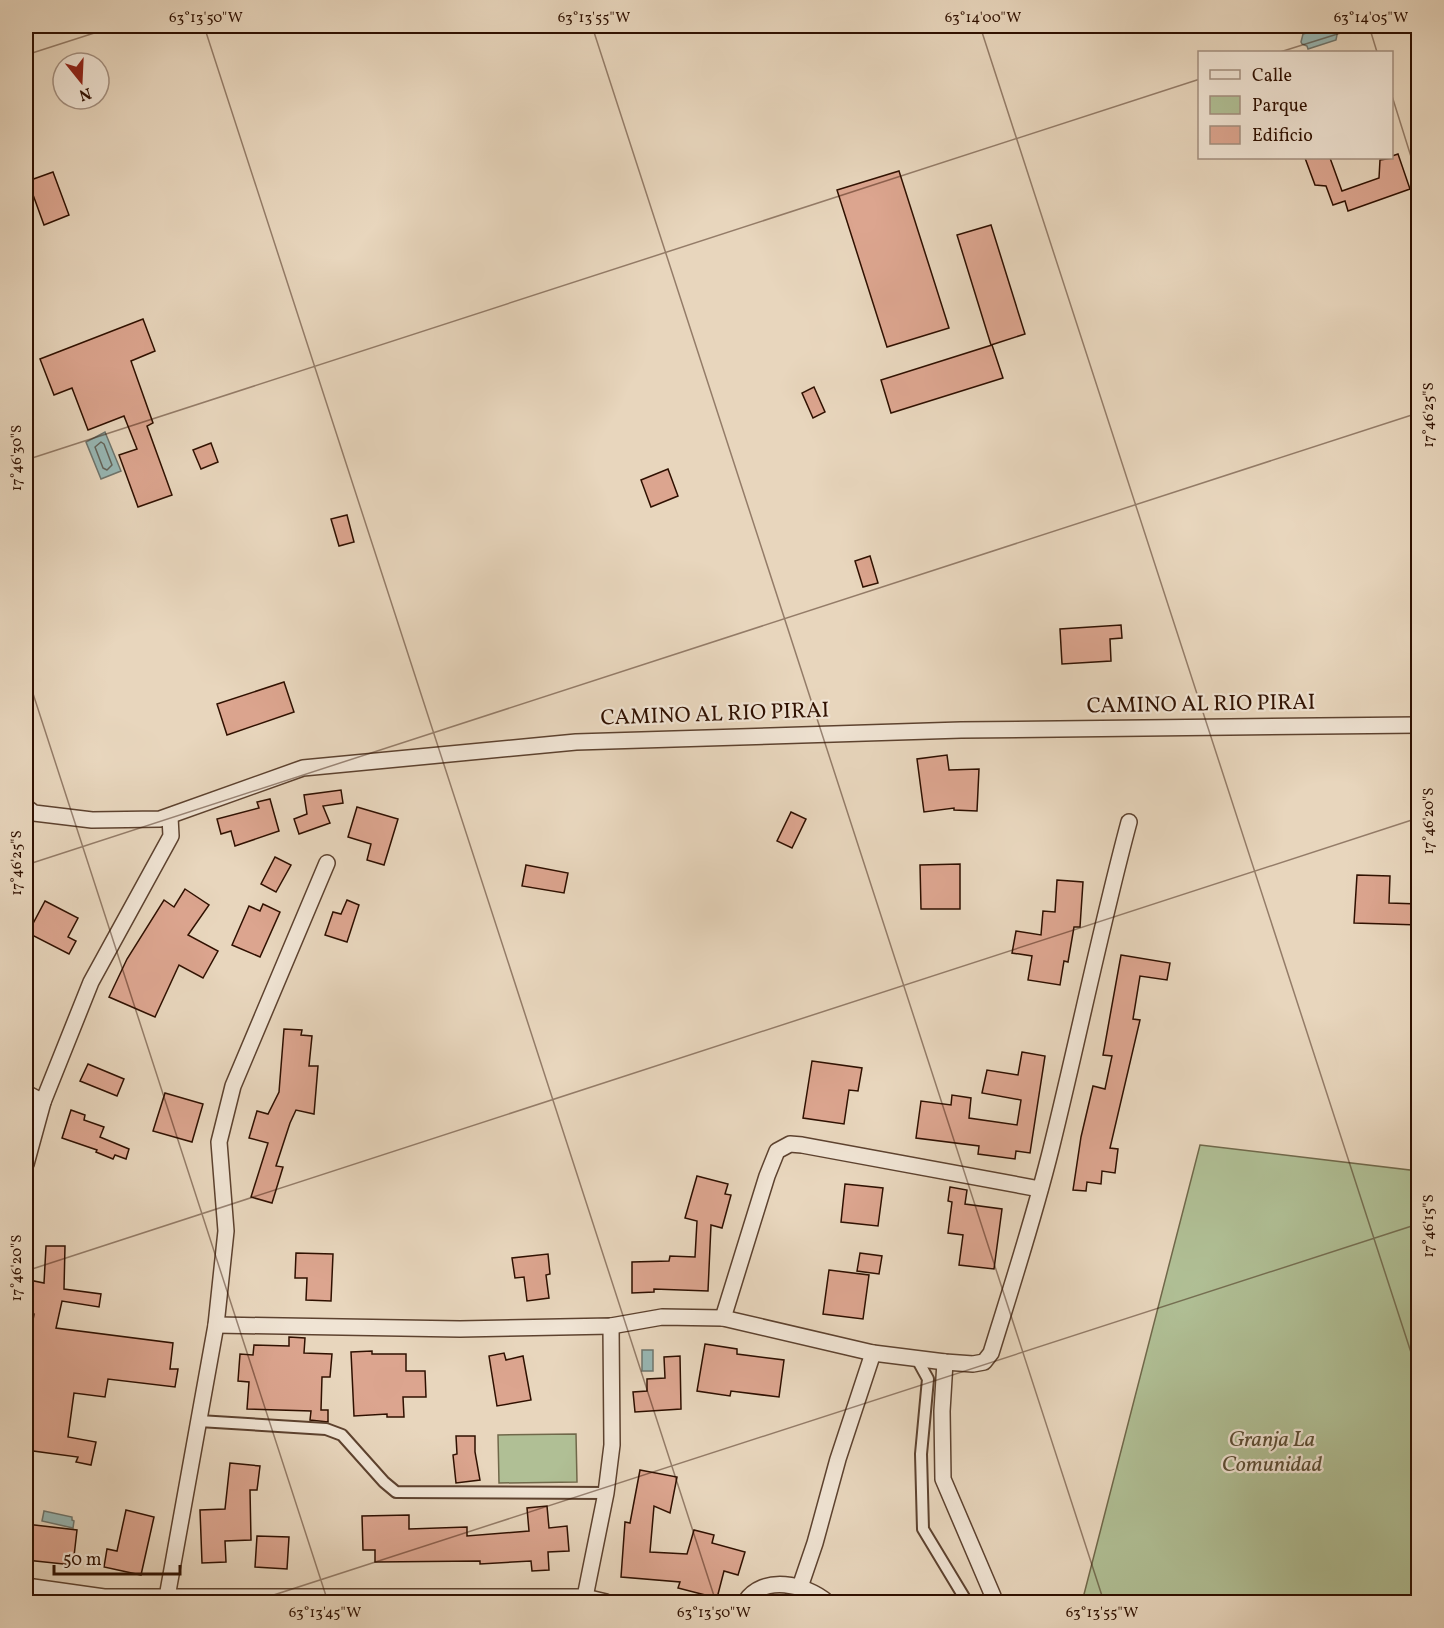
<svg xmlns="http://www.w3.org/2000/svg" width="1444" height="1628" font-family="Vollkorn,serif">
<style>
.green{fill:#b0bf95;stroke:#70684a;stroke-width:1.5}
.water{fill:#98b8b5;stroke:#6e756d;stroke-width:1.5}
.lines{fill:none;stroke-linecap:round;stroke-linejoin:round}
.shore{stroke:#64645a;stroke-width:1.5}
.building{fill:#dca58f;stroke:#2f1000;stroke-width:1.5}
.pedestrian-casing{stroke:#5d422f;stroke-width:14}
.minor-casing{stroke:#5d422f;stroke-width:18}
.pedestrian{stroke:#f0e4d4;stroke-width:10}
.minor{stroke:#f0e4d4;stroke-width:15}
.ticks{fill:none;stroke:#2f1000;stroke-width:1.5;stroke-opacity:0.45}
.labels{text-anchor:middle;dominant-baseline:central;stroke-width:4.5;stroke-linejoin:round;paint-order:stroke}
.street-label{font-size:22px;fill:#2f1000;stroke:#f0e4d4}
.park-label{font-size:22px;font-style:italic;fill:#5c4d34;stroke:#f0e4d4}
.neatline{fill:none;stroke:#2f1000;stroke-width:2}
.ticks-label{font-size:15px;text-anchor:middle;fill:#2f1000}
</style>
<rect width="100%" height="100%" fill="#e8d6bd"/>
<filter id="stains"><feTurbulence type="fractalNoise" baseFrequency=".00333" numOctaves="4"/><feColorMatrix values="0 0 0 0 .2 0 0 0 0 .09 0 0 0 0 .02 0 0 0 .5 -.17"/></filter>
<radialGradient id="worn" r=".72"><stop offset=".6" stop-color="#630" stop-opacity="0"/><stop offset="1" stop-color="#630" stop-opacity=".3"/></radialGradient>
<!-- green -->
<g class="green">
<polygon points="1200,1145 1418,1171 1418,1602 1082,1602"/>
<polygon points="576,1434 577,1482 499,1483 498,1435"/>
</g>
<!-- water -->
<g class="water">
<polygon points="1331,26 1338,30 1336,40 1308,49 1307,46 1302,44 1301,42 1303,34"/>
<polygon points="105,432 121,471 101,479 86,442"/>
<rect x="642" y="1350" width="11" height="21"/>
<polygon points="44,1511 72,1517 72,1520 74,1521 73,1528 42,1521"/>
</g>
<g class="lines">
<!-- shore -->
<polygon class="shore" points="101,442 104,444 112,465 107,470 103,468 95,447"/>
</g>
<!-- building -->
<g class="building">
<polygon points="1398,154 1410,189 1348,211 1345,201 1333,205 1326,186 1315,185 1305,158 1330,158 1342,191 1379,178 1380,160 1392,158 1392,156"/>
<polygon points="899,171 949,328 887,347 837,190"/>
<polygon points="53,172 69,215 44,225 28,181"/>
<polygon points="991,225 1025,334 991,345 957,235"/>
<polygon points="143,319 155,351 131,361 153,423 147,426 172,495 138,507 119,455 137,449 124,416 88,430 72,388 54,395 40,359"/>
<polygon points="992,345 1003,378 891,413 881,380"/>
<polygon points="814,387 825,412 813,418 802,393"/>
<polygon points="211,443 218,462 201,469 193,450"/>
<polygon points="668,469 678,496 651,507 641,480"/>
<polygon points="347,515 354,542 339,546 331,519"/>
<polygon points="870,556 878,583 863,587 855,561"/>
<polygon points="1121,625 1122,638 1110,639 1111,661 1062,664 1060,629"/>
<polygon points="284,682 294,712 227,735 217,704"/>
<polygon points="947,755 949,770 979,769 977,811 954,810 954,808 924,812 917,759"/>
<polygon points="341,790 343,803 323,806 330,823 299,834 294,819 307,814 304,795"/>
<polygon points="270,799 279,831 235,846 231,831 221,834 217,819 259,808 257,802"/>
<polygon points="357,807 398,819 384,865 367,860 371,844 348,837"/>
<polygon points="791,812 806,819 792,848 777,841"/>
<polygon points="275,857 291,865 276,892 261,884"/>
<polygon points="960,864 960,909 921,909 920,865"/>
<polygon points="526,865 568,873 564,893 522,886"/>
<polygon points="1357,875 1390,876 1389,903 1419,904 1419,925 1354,923"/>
<polygon points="1057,880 1083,882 1080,927 1074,927 1068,962 1064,961 1060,985 1028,980 1032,956 1012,953 1016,931 1041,935 1043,911 1055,912"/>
<polygon points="185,889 209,905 188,935 218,951 203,978 179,965 155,1017 109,997 127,959 164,900 174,907"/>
<polygon points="347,900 359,905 347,942 325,935 333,912 341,914"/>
<polygon points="45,901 78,918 68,937 76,941 69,954 28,933"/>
<polygon points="263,904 280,912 260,957 232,945 249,906 260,911"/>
<polygon points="1121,955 1170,963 1167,980 1140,976 1133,1019 1140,1020 1110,1148 1118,1149 1115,1173 1102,1171 1101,1184 1087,1182 1086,1191 1073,1190 1081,1137 1093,1086 1105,1089 1112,1056 1103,1055"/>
<polygon points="284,1029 302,1030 301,1035 312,1036 309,1066 318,1066 314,1114 296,1110 290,1123 276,1166 283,1167 272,1203 251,1197 268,1143 249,1138 257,1111 268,1114 279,1092"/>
<polygon points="1022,1052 1045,1056 1030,1153 1016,1151 1015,1159 978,1154 979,1146 916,1138 921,1101 951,1105 952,1095 971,1098 969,1118 1017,1125 1021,1100 982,1093 987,1070 1018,1075"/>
<polygon points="812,1061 862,1068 858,1091 849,1090 844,1124 803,1118"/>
<polygon points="88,1064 124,1079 117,1096 80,1081"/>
<polygon points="165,1093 203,1104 192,1142 153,1131"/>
<polygon points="71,1110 85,1115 84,1120 104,1127 100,1137 129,1149 126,1159 115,1155 113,1159 96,1152 97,1150 62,1138"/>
<polygon points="697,1176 728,1184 725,1194 731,1195 722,1228 711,1225 708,1291 654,1289 654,1292 632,1293 632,1262 669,1261 670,1256 695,1257 697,1221 685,1218"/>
<polygon points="845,1184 883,1188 878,1226 841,1222"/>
<polygon points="950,1187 967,1190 965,1204 1002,1209 994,1269 959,1265 963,1235 948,1233 952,1202 948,1201"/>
<polygon points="46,1246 65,1246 64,1289 101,1294 99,1307 62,1301 56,1328 173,1343 170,1369 178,1369 175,1387 108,1379 105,1397 74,1393 68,1437 96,1442 91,1465 76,1462 78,1457 26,1450 26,1420 29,1399 26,1399 26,1362 34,1314 26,1312 26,1293 29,1280 44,1283"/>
<polygon points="296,1253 333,1254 331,1301 306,1300 307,1278 295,1278"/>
<polygon points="860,1253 882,1256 879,1274 857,1271"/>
<polygon points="548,1254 550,1274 546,1275 549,1298 527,1301 524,1277 515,1278 512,1258"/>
<polygon points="829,1270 869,1275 863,1319 823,1314"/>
<polygon points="289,1337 305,1338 304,1353 332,1354 330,1377 322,1377 321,1410 328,1410 328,1422 310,1420 311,1411 247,1409 249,1382 238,1381 240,1354 253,1355 254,1345 289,1346"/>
<polygon points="705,1344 737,1349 737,1354 784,1360 779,1397 731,1391 730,1396 697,1391"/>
<polygon points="372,1351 372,1354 406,1354 406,1371 425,1371 426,1397 403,1397 404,1417 387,1417 387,1414 354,1416 351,1352"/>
<polygon points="504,1353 506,1360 523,1356 531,1400 497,1406 489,1356"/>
<polygon points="680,1356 681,1409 635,1412 633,1392 647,1391 647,1379 665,1378 664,1357"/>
<polygon points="456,1436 475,1436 475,1452 480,1480 456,1483 453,1455 457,1454"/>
<polygon points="230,1463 260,1466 257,1490 250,1490 251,1540 225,1541 226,1562 202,1563 200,1510 225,1509"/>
<polygon points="640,1470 677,1477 670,1513 654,1506 650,1552 687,1554 694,1530 714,1535 712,1543 745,1552 738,1575 724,1571 717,1598 678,1588 680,1582 621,1577 625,1522 630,1523"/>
<polygon points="547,1506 549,1528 567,1526 569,1551 548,1552 549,1570 532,1571 531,1561 480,1564 480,1561 375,1562 375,1550 363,1550 362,1516 409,1515 409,1529 467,1527 467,1536 529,1531 527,1508"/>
<polygon points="126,1510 154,1517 141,1575 104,1567 107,1549 117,1551"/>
<polygon points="26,1524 77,1530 73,1565 26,1560"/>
<polygon points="257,1536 289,1537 287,1569 255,1567"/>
</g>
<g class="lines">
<!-- pedestrian casing -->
<g class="pedestrian-casing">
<g id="pedestrian">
<polyline points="917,1359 928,1379 921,1454 923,1529 967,1602"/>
<polyline points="199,1421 326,1429 342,1435 384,1482 396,1492 606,1493"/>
</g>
</g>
<!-- minor casing -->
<g class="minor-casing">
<g id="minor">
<polyline points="26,807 34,813 92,820 160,819 303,768 576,742 961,730 1418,725"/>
<polyline points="26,1093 43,1102"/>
<polyline points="26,1164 43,1102 91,982 171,836 170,817"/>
<polyline points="723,1318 767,1176 777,1151 790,1144 802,1145 1040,1189"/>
<path d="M216 1325 460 1329 611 1326 662 1317 723 1318 873 1353 945 1362 973 1364 984 1362 991 1353C1012 1285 1034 1218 1051 1149 1078 1040 1100 930 1129 822"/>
<polyline points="945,1362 942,1411 943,1479 993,1596"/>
<polyline points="26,1586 104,1597 585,1597 606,1602"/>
<polyline points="800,1587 815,1543 838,1459 873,1353"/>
<polyline points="167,1597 216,1325 226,1231 219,1142 233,1086 327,863"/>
<polyline points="585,1597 606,1493 612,1445 611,1326"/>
<path d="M745 1602C763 1574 806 1584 827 1602"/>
</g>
</g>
<!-- pedestrian -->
<use href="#pedestrian" class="pedestrian"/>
<!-- minor -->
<use href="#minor" class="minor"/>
</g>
<!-- ticks -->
<path class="ticks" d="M204 26 716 1602M592 26 1104 1602M980 26 1418 1374M1369 26 1377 52M1280 52 1363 26M26 55 116 26M1392 96 1418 179M26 460 1200 79M26 672 328 1602M26 865 1418 413M26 1271 1418 818M252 1602 1418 1224"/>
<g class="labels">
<!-- street labels -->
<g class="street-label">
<text transform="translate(1201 705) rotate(-1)">CAMINO AL RIO PIRAI</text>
<text transform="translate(715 715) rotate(-2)">CAMINO AL RIO PIRAI</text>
</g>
<!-- park labels -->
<g class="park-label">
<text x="1272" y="1440">Granja La<tspan x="1272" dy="25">Comunidad</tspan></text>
</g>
</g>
<!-- margin -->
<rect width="1444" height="1628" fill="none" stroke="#e8d6bd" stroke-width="66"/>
<!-- legend -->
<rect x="1198" y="51" width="195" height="108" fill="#f0e4d4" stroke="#a38f7f" stroke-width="1.5"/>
<rect x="1210" y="70" width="30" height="9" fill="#f0e4d4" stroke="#a38f7f" stroke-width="1.5"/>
<text x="1252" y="81" font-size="18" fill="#2f1000">Calle</text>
<rect x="1210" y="96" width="30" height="18" fill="#b0bf95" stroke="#a38f7f" stroke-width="1.5"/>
<text x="1252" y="111" font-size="18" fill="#2f1000">Parque</text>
<rect x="1210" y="126" width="30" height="18" fill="#dca58f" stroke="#a38f7f" stroke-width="1.5"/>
<text x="1252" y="141" font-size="18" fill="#2f1000">Edificio</text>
<!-- north arrow -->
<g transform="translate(81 81) rotate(162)"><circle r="28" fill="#f0e4d4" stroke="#a38f7f" stroke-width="1.5"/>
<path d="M0-4.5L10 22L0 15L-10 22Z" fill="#8f2418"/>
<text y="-9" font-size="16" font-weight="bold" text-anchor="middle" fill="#2f1000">N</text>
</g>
<!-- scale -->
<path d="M54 1565v9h126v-9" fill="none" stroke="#2f1000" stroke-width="3"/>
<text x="63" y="1565" font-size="18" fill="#2f1000" stroke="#f0e4d4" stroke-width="4.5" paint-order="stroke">50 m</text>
<rect x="33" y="33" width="1378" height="1562" class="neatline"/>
<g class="ticks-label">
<text x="206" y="22">63°13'50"W</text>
<text x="594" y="22">63°13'55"W</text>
<text x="983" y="22">63°14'00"W</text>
<text x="1371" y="22">63°14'05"W</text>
<text transform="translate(1428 415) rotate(-90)" y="5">17°46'25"S</text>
<text transform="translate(16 458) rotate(-90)" y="5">17°46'30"S</text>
<text transform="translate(1428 821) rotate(-90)" y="5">17°46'20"S</text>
<text transform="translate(16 863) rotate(-90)" y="5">17°46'25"S</text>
<text transform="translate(1428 1226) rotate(-90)" y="5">17°46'15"S</text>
<text transform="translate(16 1268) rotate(-90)" y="5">17°46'20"S</text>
<text x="325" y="1617">63°13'45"W</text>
<text x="714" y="1617">63°13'50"W</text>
<text x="1102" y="1617">63°13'55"W</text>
</g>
<rect width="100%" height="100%" filter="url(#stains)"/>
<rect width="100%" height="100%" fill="url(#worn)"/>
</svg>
